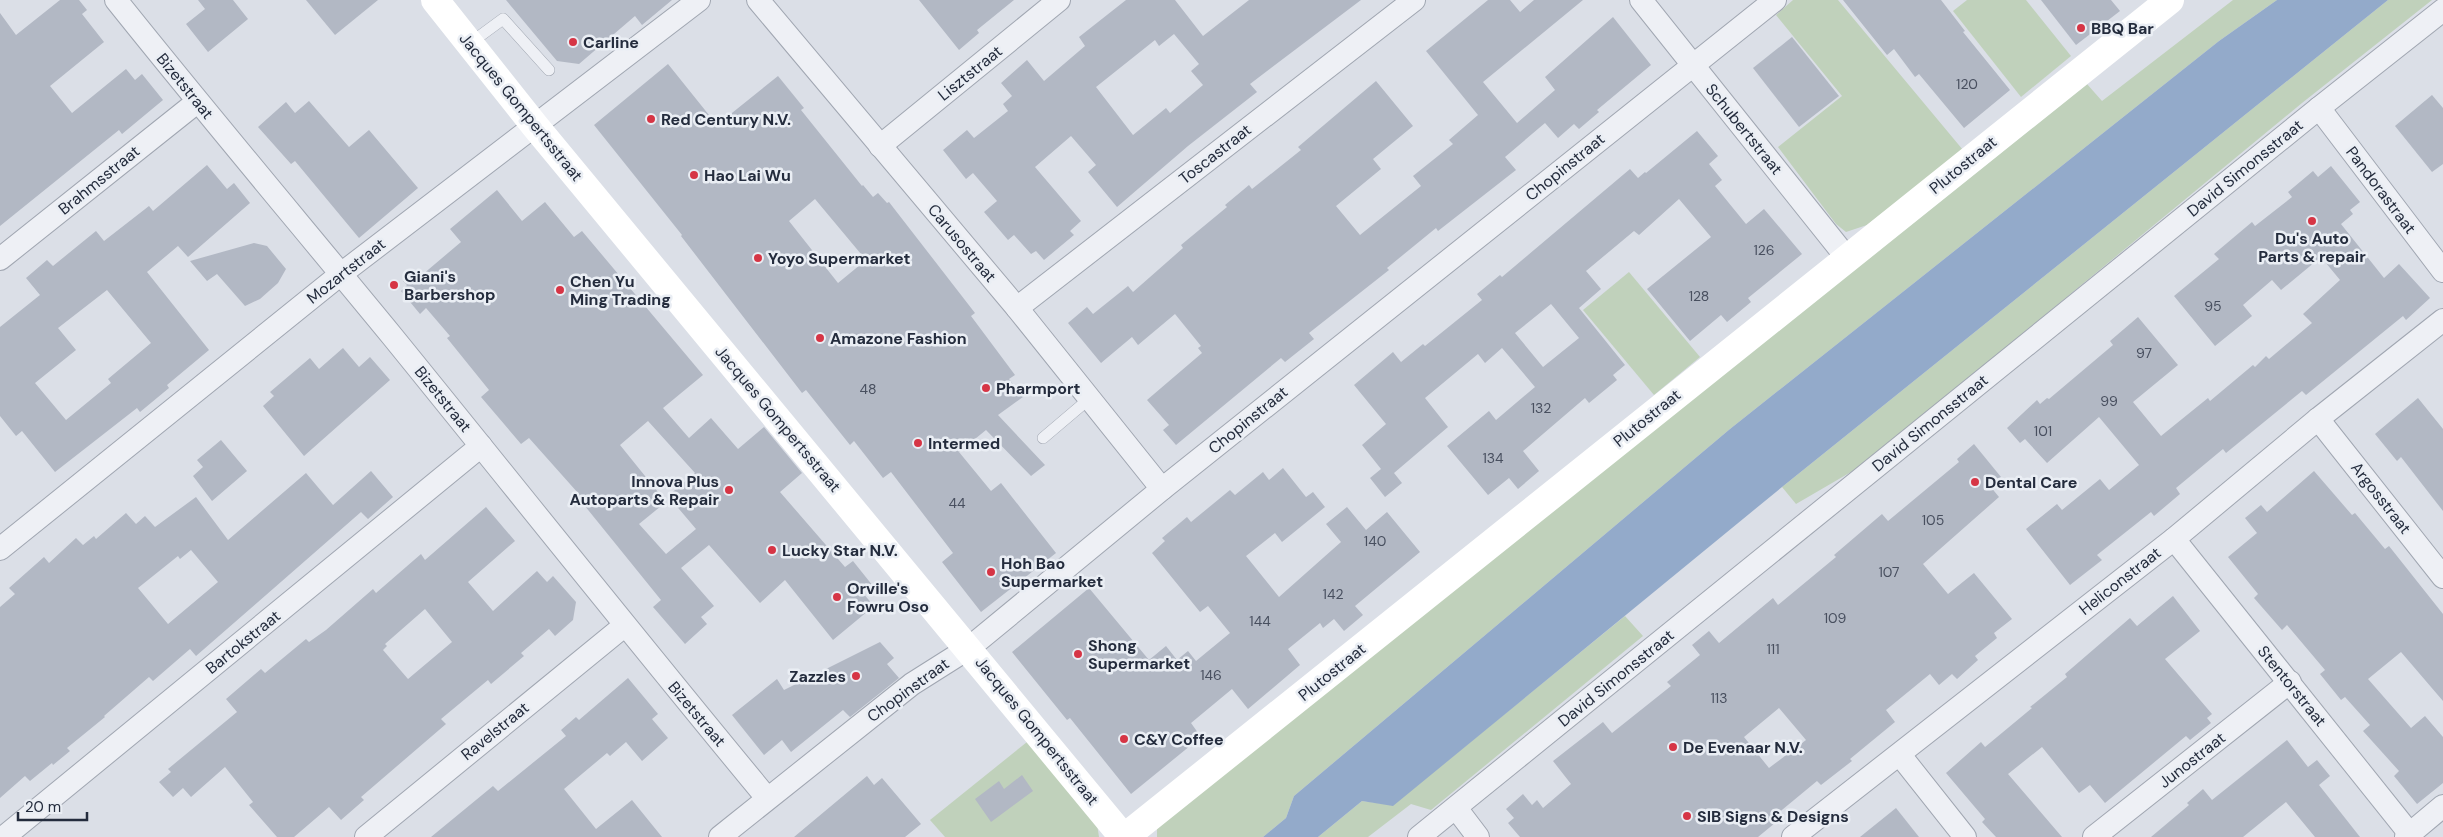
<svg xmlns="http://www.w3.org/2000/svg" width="2443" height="837" font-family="'DM Sans',sans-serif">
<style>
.green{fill:#c0d1bb}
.water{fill:#93aaca}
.building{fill:#b2b8c4;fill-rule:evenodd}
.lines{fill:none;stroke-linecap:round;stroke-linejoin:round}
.lane-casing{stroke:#a0a6b1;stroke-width:12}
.street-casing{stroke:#a0a6b1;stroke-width:24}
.lane{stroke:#eef0f5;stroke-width:11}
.street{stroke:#eef0f5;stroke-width:22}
.secondary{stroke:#fff;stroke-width:28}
.poi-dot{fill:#d63545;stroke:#eaeef4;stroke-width:2}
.labels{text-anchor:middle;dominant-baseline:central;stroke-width:5;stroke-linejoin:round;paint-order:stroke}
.number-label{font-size:14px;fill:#484f5f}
.poi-label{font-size:16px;font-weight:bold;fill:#242c3d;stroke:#eaeef4;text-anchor:start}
.street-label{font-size:16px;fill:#242c3d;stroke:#eaeef4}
</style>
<rect width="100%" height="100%" fill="#dbdfe7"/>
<!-- green -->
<g class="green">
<polygon points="1793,0 1838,0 1963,150 1867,225 1846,232 1836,224 1778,147 1842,96 1776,15"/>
<polygon points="1967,0 2026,0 2071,56 2021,97 1953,11"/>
<polygon points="2233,0 2277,0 2219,41 1730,429 1294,796 1286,818 1263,837 1157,837 1157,828 2087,84 2102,101"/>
<polygon points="2388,0 2432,0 2302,103 1863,465 1796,504 1782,487"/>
<polygon points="1629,272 1700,357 1654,395 1583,310"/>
<polygon points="1625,616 1643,636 1431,810 1411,804 1368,837 1318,837 1362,801 1393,805"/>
<polygon points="1027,742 1097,824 1099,837 945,837 930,820"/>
</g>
<!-- water -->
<polygon class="water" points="2277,0 2388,0 1782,487 1393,806 1362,801 1318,837 1263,837 1286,818 1294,796 1730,429 2219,41"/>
<!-- building -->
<g class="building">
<polygon points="60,0 79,0 87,10 82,14 104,42 50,86 72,113 126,69 135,80 142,74 163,100 122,134 119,130 0,226 0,13 16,35"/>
<polygon points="198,0 233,0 248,19 208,52 186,24 205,9"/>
<polygon points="306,0 378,0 335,35"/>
<polygon points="506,0 672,0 642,25 635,16 579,64 557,61"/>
<polygon points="919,0 1014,0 977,30 979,33 959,50"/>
<path d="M1126 0H1175L1203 36 1249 0H1361L1250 84 1257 92 1188 146 1117 207 1088 172 1096 165 1071 136 1035 167 1081 221 1070 231 1074 235 1044 260 1036 251 1031 254 1014 235 1008 240 984 212 997 201 973 173 966 179 943 150 967 130 974 138 1008 111 1003 104 1012 96 1001 83 1027 60 1044 81 1085 46 1079 37ZM1174 34 1199 64 1191 71 1203 85 1170 113 1166 108 1133 135 1096 87 1155 40 1159 46Z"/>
<polygon points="1488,0 1510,0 1520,12 1534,0 1583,0 1483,82 1517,123 1555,90 1545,77 1613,17 1651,65 1597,110 1599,112 1579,129 1574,124 1558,138 1545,123 1505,157 1516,170 1438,231 1436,228 1387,268 1389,270 1309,333 1314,339 1285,362 1281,358 1176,445 1163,430 1169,425 1147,400 1202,353 1198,348 1201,346 1175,314 1138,345 1132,337 1101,363 1068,323 1087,307 1093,314 1128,286 1133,292 1183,248 1181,245 1227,207 1225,205 1249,185 1252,189 1301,150 1298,147 1376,81 1413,126 1373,159 1381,169 1336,206 1360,235 1421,186 1413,176 1453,144 1449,140 1478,115 1426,51"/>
<polygon points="1843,0 1941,0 1965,31 1963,32 2010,90 1964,128 1919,74 1915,77 1894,49 1887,55"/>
<polygon points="2041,0 2111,0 2120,11 2076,45"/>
<polygon points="1792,37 1839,96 1799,127 1753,68"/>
<path d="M668 64 717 125 778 76 804 108 801 110 862 186 863 185 873 197 878 193 887 203 889 202 975 313 971 316 1015 375 1009 379 1023 397 998 415 1045 465 1031 476 986 430 959 452 991 491 1001 483 1056 553 981 612 942 562 953 553 891 472 883 478 854 441 850 445 806 390 802 393 681 236 682 235 594 125ZM815 199 866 260 838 283 789 221Z"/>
<polygon points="2432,95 2443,108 2443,164 2432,172 2395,126"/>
<polygon points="309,101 349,147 369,130 418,188 359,238 295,161 291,164 258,127 286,102 295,113"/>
<path d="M1697 131 1718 156 1709 164 1722 180 1715 186 1746 224 1764 209 1802 254 1748 298 1751 302 1727 322 1721 315 1690 341 1647 289 1711 237 1679 199 1639 235 1634 231 1586 271 1601 289 1579 308 1625 365 1613 375 1617 380 1589 403 1585 398 1523 451 1539 471 1518 489 1509 478 1488 495 1447 446 1489 411 1496 420 1535 387 1502 348 1485 363 1478 354 1425 398 1448 427 1394 473 1402 483 1385 497 1370 478 1381 469 1362 445 1386 424 1354 385 1393 352 1401 362 1423 344 1425 346 1482 300 1477 294 1500 275 1502 277 1630 169 1638 178 1645 172 1646 173ZM1551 304 1579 338 1543 367 1515 333Z"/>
<path d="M207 165 227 189 234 183 250 203 188 257 178 246 147 272 209 350 167 385 169 388 140 412 137 408 55 472 22 431 16 436 0 416V327L40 295 26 278 47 260 53 266 96 231 104 241 149 206 153 211ZM107 290 151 343 108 379 111 383 66 420 35 383 76 350 58 328Z"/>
<polygon points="2331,166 2360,202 2350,210 2353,214 2341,224 2384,278 2399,264 2430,298 2406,320 2403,316 2306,395 2302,391 2226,453 2223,449 2176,488 2180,494 2154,516 2151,512 2097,555 2102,560 2070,585 2026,529 2057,504 2062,510 2100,479 2109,490 2139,465 2099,417 2047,463 2025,439 2020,443 2007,428 2037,400 2040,404 2047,398 2049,399 2113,345 2110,341 2138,317 2178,365 2133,402 2161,436 2208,398 2210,401 2253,365 2255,367 2266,356 2269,359 2312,323 2303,314 2340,280 2321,257 2281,290 2272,280 2243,305 2252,316 2215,346 2174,296 2219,259 2214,254 2252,222 2255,226 2292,197 2288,192 2313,171 2318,177"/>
<path d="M497 190 522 221 545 202 574 237 582 231 703 375 663 408 689 438 711 418 738 449 764 427 802 473 780 492 845 567 853 561 873 586 862 592 874 606 833 640 785 580 760 603 709 545 681 568 714 606 701 617 707 624 685 644 653 607 661 600 576 495 578 493 529 438 521 444 481 397 489 390 447 338 450 336 426 308 420 314 401 291 407 285 403 281 417 269 422 275 461 242 450 229ZM648 421 695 473 668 496 696 529 666 554 639 524 666 502 620 445Z"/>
<polygon points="254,243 267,246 286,269 278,283 260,299 245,306 217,274 207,281 190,261"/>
<polygon points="343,348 359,367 370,357 390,380 304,456 263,406 274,396 270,392 310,358 319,369"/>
<polygon points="2418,398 2443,429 2443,511 2401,457 2397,461 2375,434"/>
<polygon points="221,440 247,471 212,501 193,476 203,467 197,460"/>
<path d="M1974 444 2001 477 1990 486 1999 497 1923 564 1948 594 1974 573 2012 619 1994 633 1997 638 1975 656 1978 660 1957 679 1952 674 1939 685 1930 674 1886 710 1895 722 1850 759 1852 761 1821 785 1817 781 1771 819 1775 823 1758 837H1520L1508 823 1514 818 1506 809 1523 794 1532 805 1537 800 1543 808 1571 784 1553 761 1603 722 1612 733 1671 686 1667 682 1700 655 1692 645 1709 631 1719 643 1773 598 1778 605 1836 557 1834 555 1882 514 1888 521 1959 462 1957 459ZM1779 708 1806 740 1769 768 1744 737Z"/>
<polygon points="1283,468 1306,497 1313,492 1325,507 1282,542 1275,533 1246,556 1279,597 1341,542 1326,524 1347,507 1366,530 1387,512 1420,552 1355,606 1363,615 1344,631 1334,619 1323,628 1320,623 1288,649 1300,665 1248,709 1232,689 1191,723 1201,737 1131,794 1070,718 1067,720 1012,652 1089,588 1149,660 1166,646 1177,660 1188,651 1196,661 1230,633 1208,606 1200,612 1152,553 1165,541 1162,538 1187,517 1191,522 1230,490 1235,495 1263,472 1269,480"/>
<path d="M371 471 393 497 368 519 361 512 196 656 190 649 153 681 149 677 104 716 105 717 67 748 70 751 53 765 52 763 30 781 25 776 0 798V607L15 594 9 588 44 557 49 563 76 538 83 545 94 536 96 539 126 513 136 524 145 516 155 527 196 497 228 540 306 473 333 505ZM191 550 218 582 168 624 138 588 178 556 180 559Z"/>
<polygon points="2314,471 2352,515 2355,513 2385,549 2389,546 2443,614 2443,701 2401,652 2368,679 2411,728 2425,716 2443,737 2443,783 2417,804 2394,776 2399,771 2363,731 2370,725 2345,697 2341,700 2320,674 2325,670 2287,625 2282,630 2254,598 2258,594 2228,557 2257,533 2245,518 2261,505 2267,512"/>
<path d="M486 507 515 541 468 582 493 611 537 571 547 582 553 576 576 602 573 620 555 636 549 629 521 653 524 656 491 684 488 680 441 719 446 724 361 797 364 800 341 820 329 807 294 837H277L249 805 253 802 225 767 191 797 183 788 173 797 159 782 171 772 168 769 237 712 226 699 261 669 265 673 306 639 309 642 326 630 373 589 376 593 421 554 425 560ZM425 609 452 642 408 679 383 650 387 646 385 644Z"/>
<polygon points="2173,596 2200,631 2165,659 2212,714 2207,718 2211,723 2190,740 2186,736 2105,803 2090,785 2079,793 2042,747 2008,774 2062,837 1996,837 1982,822 1985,819 1946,773 1981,742 1985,747 2032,708 2030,707 2067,677 2065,674 2130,618 2137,626"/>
<polygon points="880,642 894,658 887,664 899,678 850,717 843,710 791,752 782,740 764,755 732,715 777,679 784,690"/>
<polygon points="628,678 658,714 652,719 668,738 642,761 626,742 610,756 607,753 564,789 596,829 632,800 662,837 431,837 493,786 498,791 566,736 561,730 576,717 579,720"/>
<polygon points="2287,740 2308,767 2317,760 2330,776 2319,785 2360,837 2315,837 2286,802 2243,837 2151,837 2189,805 2187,803 2203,789 2212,800"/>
<polygon points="1022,775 1033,791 991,822 975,799 999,781 1004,789"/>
<polygon points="867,776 874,785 882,778 921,824 905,837 794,837"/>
<polygon points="1896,808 1919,837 1860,837"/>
</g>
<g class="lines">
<!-- lane casing -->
<g class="lane-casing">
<g id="lane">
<polyline points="469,44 503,19 549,70"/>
<polyline points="1043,438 1089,399"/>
</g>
</g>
<!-- street casing -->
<g class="street-casing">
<g id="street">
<path d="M116 0C207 114 300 224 392 336 517 490 641 646 767 798"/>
<polyline points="758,0 1017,308 1162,489"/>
<polyline points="1641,0 1847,258"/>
<polyline points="2319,108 2443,271"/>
<polyline points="880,146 1059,0"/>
<polyline points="0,259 197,102"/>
<polyline points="1017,308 1414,0"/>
<polyline points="2318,419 2443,577"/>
<polyline points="2174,539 2410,834"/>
<polyline points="0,549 341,274 699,0"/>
<polyline points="1900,755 1965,837"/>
<polyline points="1456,808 1478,837"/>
<polyline points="4,837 481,446"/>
<polyline points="366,837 624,626"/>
<polyline points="720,837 912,684 969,648 1162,489 1775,0"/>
<polyline points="1419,837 2319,108 2443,10"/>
<polyline points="1793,837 2174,539 2318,419 2443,320"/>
<polyline points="2094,837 2290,682"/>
<polyline points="2406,837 2443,806"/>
</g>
</g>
<!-- lane -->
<use href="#lane" class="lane"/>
<!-- street -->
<use href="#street" class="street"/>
<!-- secondary -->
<g class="secondary">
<polyline points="435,0 535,126 1123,837"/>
<polyline points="1125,837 2170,0"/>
</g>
</g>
<!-- markers -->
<g class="poi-dot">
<circle cx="2081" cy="28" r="5"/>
<circle cx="573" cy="42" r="5"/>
<circle cx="651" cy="119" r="5"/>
<circle cx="694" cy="175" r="5"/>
<circle cx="2312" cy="221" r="5"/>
<circle cx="758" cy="258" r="5"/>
<circle cx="394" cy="285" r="5"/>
<circle cx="560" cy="290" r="5"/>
<circle cx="820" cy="338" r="5"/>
<circle cx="986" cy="388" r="5"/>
<circle cx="918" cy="443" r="5"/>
<circle cx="1975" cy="482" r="5"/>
<circle cx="729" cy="490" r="5"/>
<circle cx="772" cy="550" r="5"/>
<circle cx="991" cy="572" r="5"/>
<circle cx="837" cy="597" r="5"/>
<circle cx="1078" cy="654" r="5"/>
<circle cx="856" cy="676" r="5"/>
<circle cx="1124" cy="739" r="5"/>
<circle cx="1673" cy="747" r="5"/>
<circle cx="1687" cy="816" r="5"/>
</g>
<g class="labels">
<!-- number labels -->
<g class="number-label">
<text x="1967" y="84">120</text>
<text x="1764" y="250">126</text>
<text x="1699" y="296">128</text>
<text x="2213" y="306">95</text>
<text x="2144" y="353">97</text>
<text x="868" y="389">48</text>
<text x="2109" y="401">99</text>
<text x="1541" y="408">132</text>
<text x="2043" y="431">101</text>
<text x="1493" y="458">134</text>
<text x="957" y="503">44</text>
<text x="1933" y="520">105</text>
<text x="1375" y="541">140</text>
<text x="1889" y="572">107</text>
<text x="1333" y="594">142</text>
<text x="1835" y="618">109</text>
<text x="1260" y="621">144</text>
<text x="1773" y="649">111</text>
<text x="1211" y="675">146</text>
<text x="1719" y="698">113</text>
</g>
<!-- poi labels -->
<g class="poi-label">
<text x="2091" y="28">BBQ Bar</text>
<text x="583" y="42">Carline</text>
<text x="661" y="119">Red Century N.V.</text>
<text x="704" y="175">Hao Lai Wu</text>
<text x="2312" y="238" text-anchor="middle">Du's Auto<tspan x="2312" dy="18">Parts &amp; repair</tspan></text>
<text x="768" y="258">Yoyo Supermarket</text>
<text x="404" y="276">Giani's<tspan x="404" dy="18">Barbershop</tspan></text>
<text x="570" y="281">Chen Yu<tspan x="570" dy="18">Ming Trading</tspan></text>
<text x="830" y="338">Amazone Fashion</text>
<text x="996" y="388">Pharmport</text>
<text x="928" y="443">Intermed</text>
<text x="719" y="481" text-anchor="end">Innova Plus<tspan x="719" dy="18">Autoparts &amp; Repair</tspan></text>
<text x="1985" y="482">Dental Care</text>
<text x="782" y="550">Lucky Star N.V.</text>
<text x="1001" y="563">Hoh Bao<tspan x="1001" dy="18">Supermarket</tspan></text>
<text x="847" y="588">Orville's<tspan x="847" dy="18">Fowru Oso</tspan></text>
<text x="1088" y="645">Shong<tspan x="1088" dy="18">Supermarket</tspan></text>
<text x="846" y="676" text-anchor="end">Zazzles</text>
<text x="1134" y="739">C&amp;Y Coffee</text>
<text x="1683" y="747">De Evenaar N.V.</text>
<text x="1697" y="816">SIB Signs &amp; Designs</text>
</g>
<!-- street labels -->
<g class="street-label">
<text transform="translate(970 73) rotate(-39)">Lisztstraat</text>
<text transform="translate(185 86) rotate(51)">Bizetstraat</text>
<text transform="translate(521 107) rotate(51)">Jacques Gompertsstraat</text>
<text transform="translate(1744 129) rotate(51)">Schubertstraat</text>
<text transform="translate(1215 154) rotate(-38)">Toscastraat</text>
<text transform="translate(1963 165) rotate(-39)">Plutostraat</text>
<text transform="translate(1565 167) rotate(-39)">Chopinstraat</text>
<text transform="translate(2245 168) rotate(-39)">David Simonsstraat</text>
<text transform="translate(99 180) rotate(-39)">Brahmsstraat</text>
<text transform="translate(2381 190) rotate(53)">Pandorastraat</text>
<text transform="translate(962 243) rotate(50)">Carusostraat</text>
<text transform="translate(346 271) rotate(-38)">Mozartstraat</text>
<text transform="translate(443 399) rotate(51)">Bizetstraat</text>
<text transform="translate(1647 418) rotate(-39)">Plutostraat</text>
<text transform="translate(778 419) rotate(50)">Jacques Gompertsstraat</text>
<text transform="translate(1248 420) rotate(-39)">Chopinstraat</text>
<text transform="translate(1930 423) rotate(-39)">David Simonsstraat</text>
<text transform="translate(2381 498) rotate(52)">Argosstraat</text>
<text transform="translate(2120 581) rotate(-38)">Heliconstraat</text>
<text transform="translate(243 642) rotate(-39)">Bartokstraat</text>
<text transform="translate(1332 672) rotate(-39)">Plutostraat</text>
<text transform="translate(1616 678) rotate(-39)">David Simonsstraat</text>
<text transform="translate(2292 686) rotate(51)">Stentorstraat</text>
<text transform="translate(908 690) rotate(-36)">Chopinstraat</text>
<text transform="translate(697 714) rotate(50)">Bizetstraat</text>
<text transform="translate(495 731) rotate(-39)">Ravelstraat</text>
<text transform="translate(1037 731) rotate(51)">Jacques Gompertsstraat</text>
<text transform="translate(2192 760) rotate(-38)">Junostraat</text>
</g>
</g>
<!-- scale -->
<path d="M18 812v8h69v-8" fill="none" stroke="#242c3d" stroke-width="2.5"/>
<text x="25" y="812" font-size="15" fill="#242c3d" stroke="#eaeef4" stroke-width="4" paint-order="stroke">20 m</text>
</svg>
